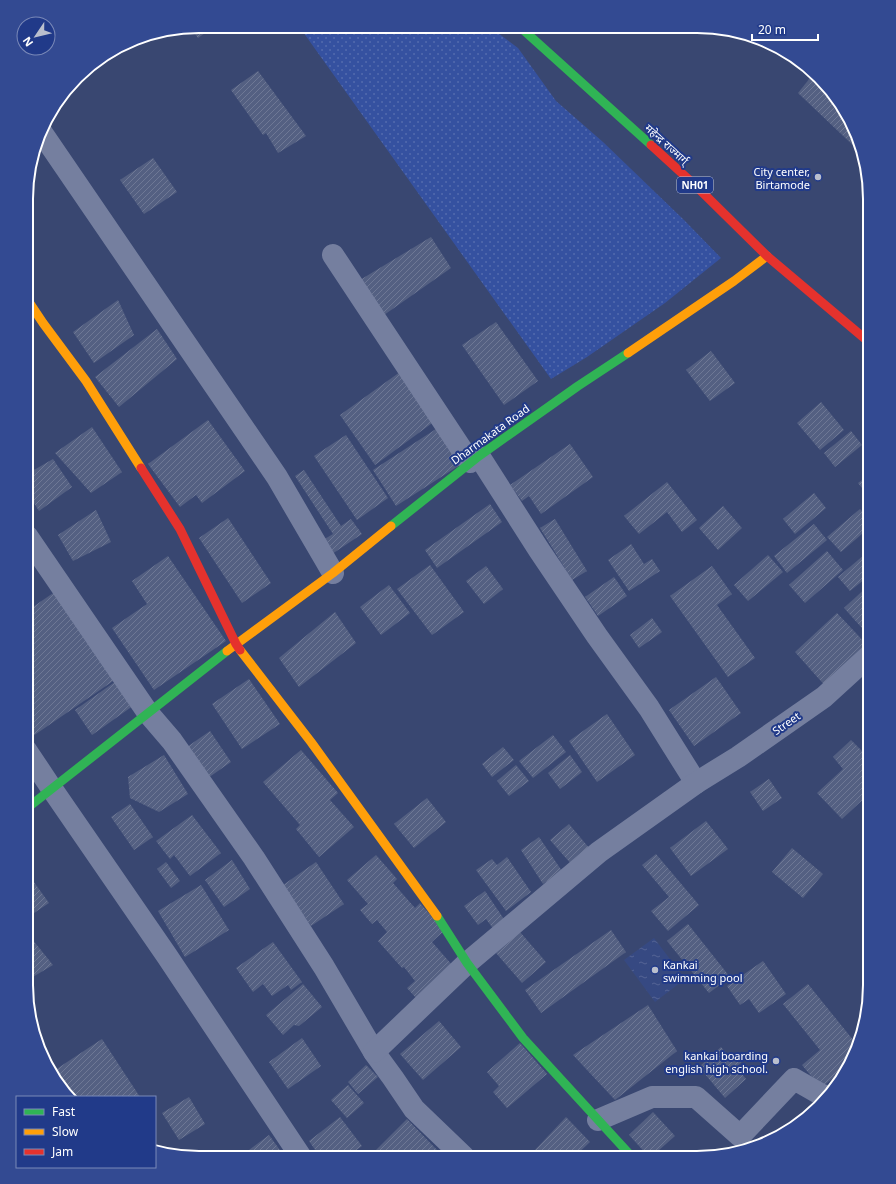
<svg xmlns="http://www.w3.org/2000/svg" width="896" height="1184" font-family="'Noto Sans','Noto Sans Devanagari',sans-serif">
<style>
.grass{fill:url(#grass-dots)}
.water{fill:url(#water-ripples)}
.building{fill:url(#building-hatch)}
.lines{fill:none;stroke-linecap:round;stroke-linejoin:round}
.street{stroke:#757f9f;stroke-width:22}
.fast{stroke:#30b455;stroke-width:9}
.slow{stroke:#ff9f0a;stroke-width:9}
.jam{stroke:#e5322d;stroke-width:9}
.poi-dot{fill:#babfcd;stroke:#213a89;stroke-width:1.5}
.labels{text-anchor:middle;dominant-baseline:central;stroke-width:4;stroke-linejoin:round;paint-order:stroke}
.shield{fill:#213a89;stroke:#bcc4dc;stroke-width:1}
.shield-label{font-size:10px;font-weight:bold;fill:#fff}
.street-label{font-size:11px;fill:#fff;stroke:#213a89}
.poi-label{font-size:11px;fill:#fff;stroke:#213a89;text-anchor:end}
.rim{fill:none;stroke:#fff;stroke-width:2}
</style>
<defs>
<pattern id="grass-dots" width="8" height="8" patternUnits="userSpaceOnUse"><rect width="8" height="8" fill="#3551a0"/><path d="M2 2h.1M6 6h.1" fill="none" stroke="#536bae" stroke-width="1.8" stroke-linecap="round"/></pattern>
<pattern id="water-ripples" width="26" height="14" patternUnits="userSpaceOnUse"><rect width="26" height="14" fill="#364982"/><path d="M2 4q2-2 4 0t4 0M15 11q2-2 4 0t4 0" fill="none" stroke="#546495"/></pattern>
<pattern id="building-hatch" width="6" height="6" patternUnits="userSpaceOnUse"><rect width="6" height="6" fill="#546082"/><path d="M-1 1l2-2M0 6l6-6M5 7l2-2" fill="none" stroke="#6e7895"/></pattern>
</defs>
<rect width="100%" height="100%" fill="#394771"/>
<!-- grass -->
<polygon class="grass" points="301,26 490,27 518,48 556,101 603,142 684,220 721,258 665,303 587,357 551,379 303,32"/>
<!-- water -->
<polygon class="water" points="654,938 685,979 655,1002 624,960"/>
<!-- building -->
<g class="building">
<polygon points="199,26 215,26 198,38 190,27"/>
<polygon points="262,26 271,26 265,29"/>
<polygon points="258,71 306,136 278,153 266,133 263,135 231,90"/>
<polygon points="814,73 827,85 852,122 859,151 798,93"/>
<polygon points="153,158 177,192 144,214 120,180"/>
<polygon points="431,237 451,268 384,315 360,280"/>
<polygon points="118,300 134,335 94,363 73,332"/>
<polygon points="496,322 538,381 504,405 462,345"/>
<polygon points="157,329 177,359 119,407 95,377"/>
<polygon points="711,351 735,383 710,401 686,370"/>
<polygon points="400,372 435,421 375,465 340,415"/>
<polygon points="821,402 844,430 820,450 797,423"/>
<polygon points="208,420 245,471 202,503 196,495 180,507 148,464"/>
<polygon points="92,427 122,472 91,493 55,453"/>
<polygon points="439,427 463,463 396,506 373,470"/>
<polygon points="851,431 862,445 835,467 824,453"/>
<polygon points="346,435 388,498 357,520 314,456"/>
<polygon points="570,444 593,477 541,514 529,496 522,501 510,485"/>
<polygon points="53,459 72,487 39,511 27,492 27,474"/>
<polygon points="304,470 341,526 351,519 362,534 332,554 323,540 333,534 295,476"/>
<polygon points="870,474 870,498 858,483"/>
<polygon points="667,482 697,520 682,532 667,512 639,534 624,516"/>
<polygon points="814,493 826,508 795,534 783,519"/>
<polygon points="490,504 502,522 437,568 425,550"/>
<polygon points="723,506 742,528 718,550 699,528"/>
<polygon points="860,509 870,519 870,527 841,552 827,537"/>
<polygon points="96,510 111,542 73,561 58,535"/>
<polygon points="228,518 271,583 242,603 199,538"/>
<polygon points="555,519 587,571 572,580 540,528"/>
<polygon points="814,524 827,540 787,573 774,556"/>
<polygon points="631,544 644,564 652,559 660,571 629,591 608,560"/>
<polygon points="827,551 843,570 805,603 789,585"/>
<polygon points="768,555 783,572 748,601 734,585"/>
<polygon points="864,555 870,563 870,575 850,591 838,577"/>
<polygon points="168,556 226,641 154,690 112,628 147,604 132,581"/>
<polygon points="430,565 464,612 432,635 397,589"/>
<polygon points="486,566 503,589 484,604 466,581"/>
<polygon points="712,566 732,594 717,605 755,658 728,677 670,596"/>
<polygon points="614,577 627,596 598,616 585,597"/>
<polygon points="389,585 410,613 381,635 360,607"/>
<polygon points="869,585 870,586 870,637 844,608"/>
<polygon points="59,589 119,677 33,736 26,726 27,611"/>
<polygon points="335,612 356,643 299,687 279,658"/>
<polygon points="837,613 870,648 827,688 795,652"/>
<polygon points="652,618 662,632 639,648 630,635"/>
<polygon points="870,655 870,683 855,669"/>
<polygon points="716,677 741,713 694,746 669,710"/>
<polygon points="119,679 137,703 92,735 75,710"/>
<polygon points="249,679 280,724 242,749 212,704"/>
<polygon points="607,714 635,755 597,782 569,741"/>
<polygon points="210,731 231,762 205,780 184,749"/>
<polygon points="553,735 566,752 533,778 519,761"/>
<polygon points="851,740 870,759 870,793 842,819 817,793 843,769 833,757"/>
<polygon points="503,747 514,760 492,777 482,764"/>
<polygon points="301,750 338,793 330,800 354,827 319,857 296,829 300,825 263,782"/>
<polygon points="164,755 188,794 159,812 130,798 128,777"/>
<polygon points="570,755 582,772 560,789 548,773"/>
<polygon points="516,765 529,781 509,796 497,781"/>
<polygon points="769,779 782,798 763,811 750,792"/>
<polygon points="427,798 446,822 414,848 394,824"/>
<polygon points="130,804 153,837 134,850 111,817"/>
<polygon points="192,815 221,853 190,876 174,855 170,859 156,841"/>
<polygon points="706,821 728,849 691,876 670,848"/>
<polygon points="569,824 590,849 572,865 550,840"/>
<polygon points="539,837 562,871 543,884 521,850"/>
<polygon points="792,848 823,874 803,898 772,872"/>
<polygon points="656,854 699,905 668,931 651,911 669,897 642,865"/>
<polygon points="376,855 397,879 393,883 415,908 420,903 444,931 432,942 453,966 416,998 407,988 415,981 404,967 402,968 378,941 387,932 377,920 372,924 360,910 368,904 347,880"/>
<polygon points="507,857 531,892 506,911 476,870 492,859 497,865"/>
<polygon points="232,860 250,889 224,907 205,880"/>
<polygon points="166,862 180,881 171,888 157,869"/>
<polygon points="316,862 344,904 311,926 283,885"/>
<polygon points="26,871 49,903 28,917 26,914"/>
<polygon points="201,885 229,930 185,957 158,911"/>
<polygon points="485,891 508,925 497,934 486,919 478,925 464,906"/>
<polygon points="688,924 730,977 709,993 667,941"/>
<polygon points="611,930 626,952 541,1013 525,990"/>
<polygon points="520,932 546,962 522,983 496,953"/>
<polygon points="32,939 53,965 26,981 26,943"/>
<polygon points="273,942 302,982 291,990 288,985 272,996 263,984 253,992 236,968"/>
<polygon points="763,961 786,994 759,1013 749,999 740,1005 727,986"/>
<polygon points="303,984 322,1007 299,1026 294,1025 283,1035 266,1015"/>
<polygon points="808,984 858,1046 842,1079 838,1074 821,1088 802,1065 820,1050 783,1004"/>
<polygon points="648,1005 677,1051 615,1100 573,1055"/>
<polygon points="439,1021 461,1047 423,1080 400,1054"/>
<polygon points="302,1038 321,1066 288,1089 269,1062"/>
<polygon points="102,1039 140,1097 68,1097 52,1072"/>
<polygon points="520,1043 547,1074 507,1108 493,1092 499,1086 487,1072"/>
<polygon points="721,1047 730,1058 737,1052 744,1060 736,1067 746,1079 725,1098 699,1067"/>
<polygon points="366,1065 378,1077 358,1094 348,1082"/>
<polygon points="348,1085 364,1103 347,1118 331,1100"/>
<polygon points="189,1097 205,1124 179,1140 162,1113"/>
<polygon points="653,1112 675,1136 650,1158 629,1135"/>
<polygon points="340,1117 362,1146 347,1157 320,1157 309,1141"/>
<polygon points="566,1117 590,1142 573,1158 537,1158 533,1152"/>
<polygon points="407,1119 438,1151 431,1157 377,1157 373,1153"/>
<polygon points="269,1135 285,1157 248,1157 245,1153"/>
<polygon points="683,1152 688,1158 676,1158"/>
</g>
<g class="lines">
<!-- street -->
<g class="street">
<polyline points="42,133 277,477 333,573"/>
<polyline points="333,255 470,462"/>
<polyline points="479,456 539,550 597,636 649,708 696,783"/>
<polyline points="27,536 148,713 172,741 254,858 324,967 374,1052 393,1078 414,1109 464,1157"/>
<polyline points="26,750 52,789 167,956 301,1157"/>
<polyline points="374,1052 467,963 599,852 696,783 738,757 824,697 870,655"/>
<polyline points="598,1120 652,1097 696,1097 740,1136 794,1079 822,1095 827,1096"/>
</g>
<!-- fast -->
<g class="fast">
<polyline points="520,27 651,145"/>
<polyline points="391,526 479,456 578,386 628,353"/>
<polyline points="26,809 227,651"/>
<polyline points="437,916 467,963 523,1038 633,1158"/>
</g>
<!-- slow -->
<g class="slow">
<polyline points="27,299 43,323 86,381 141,468"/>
<polyline points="628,353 734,281 767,256"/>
<polyline points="240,650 311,742 437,916"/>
<polyline points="227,651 333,573 391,526"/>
</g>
<!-- jam -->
<g class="jam">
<polyline points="651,145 698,188 767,256 870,343"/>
<polyline points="141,468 180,529 236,644 240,650"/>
</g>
</g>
<!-- markers -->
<g class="poi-dot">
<circle cx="818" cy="177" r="4"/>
<circle cx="655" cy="970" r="4"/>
<circle cx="776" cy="1061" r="4"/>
</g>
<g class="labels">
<!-- shield labels -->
<rect class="shield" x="677" y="177" width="36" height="16" rx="3"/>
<g class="shield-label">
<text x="695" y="185">NH01</text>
</g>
<!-- street labels -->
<g class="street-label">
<text transform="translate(667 144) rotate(42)">महेन्द्र राज्मार्ग्</text>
<text transform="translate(490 434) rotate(-36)">Dharmakata Road</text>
<text transform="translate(786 723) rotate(-35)">Street</text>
</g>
<!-- poi labels -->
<g class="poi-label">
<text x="810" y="171">City center,<tspan x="810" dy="13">Birtamode</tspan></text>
<text x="663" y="964" text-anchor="start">Kankai<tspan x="663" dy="13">swimming pool</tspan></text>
<text x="768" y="1055">kankai boarding<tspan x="768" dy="13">english high school.</tspan></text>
</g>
</g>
<!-- crop -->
<path d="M0 0H896V1184H0ZM199 33H697A166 166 0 0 1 863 199V985A166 166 0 0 1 697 1151H199A166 166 0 0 1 33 985V199A166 166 0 0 1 199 33Z" fill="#334a92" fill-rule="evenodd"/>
<path class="rim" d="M199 33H697A166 166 0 0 1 863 199V985A166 166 0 0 1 697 1151H199A166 166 0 0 1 33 985V199A166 166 0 0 1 199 33Z"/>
<!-- legend -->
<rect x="16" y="1096" width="140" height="72" fill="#213a89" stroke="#7a89b8"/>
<rect x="24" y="1109" width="20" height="6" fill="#30b455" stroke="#7a89b8"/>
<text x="52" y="1116" font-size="12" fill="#ffffff">Fast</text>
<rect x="24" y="1129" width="20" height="6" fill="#ff9f0a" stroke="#7a89b8"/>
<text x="52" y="1136" font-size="12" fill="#ffffff">Slow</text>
<rect x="24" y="1149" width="20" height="6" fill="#e5322d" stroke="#7a89b8"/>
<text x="52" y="1156" font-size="12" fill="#ffffff">Jam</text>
<!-- north arrow -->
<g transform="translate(36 36) rotate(235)"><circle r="19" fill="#213a89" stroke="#7a89b8"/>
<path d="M0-3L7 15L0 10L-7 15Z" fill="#babfcd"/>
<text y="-6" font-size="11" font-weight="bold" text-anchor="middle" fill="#ffffff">N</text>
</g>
<!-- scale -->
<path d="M752 34v6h66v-6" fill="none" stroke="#ffffff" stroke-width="2"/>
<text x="758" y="34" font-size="12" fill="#ffffff" stroke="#213a89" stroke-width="3" paint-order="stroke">20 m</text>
</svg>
